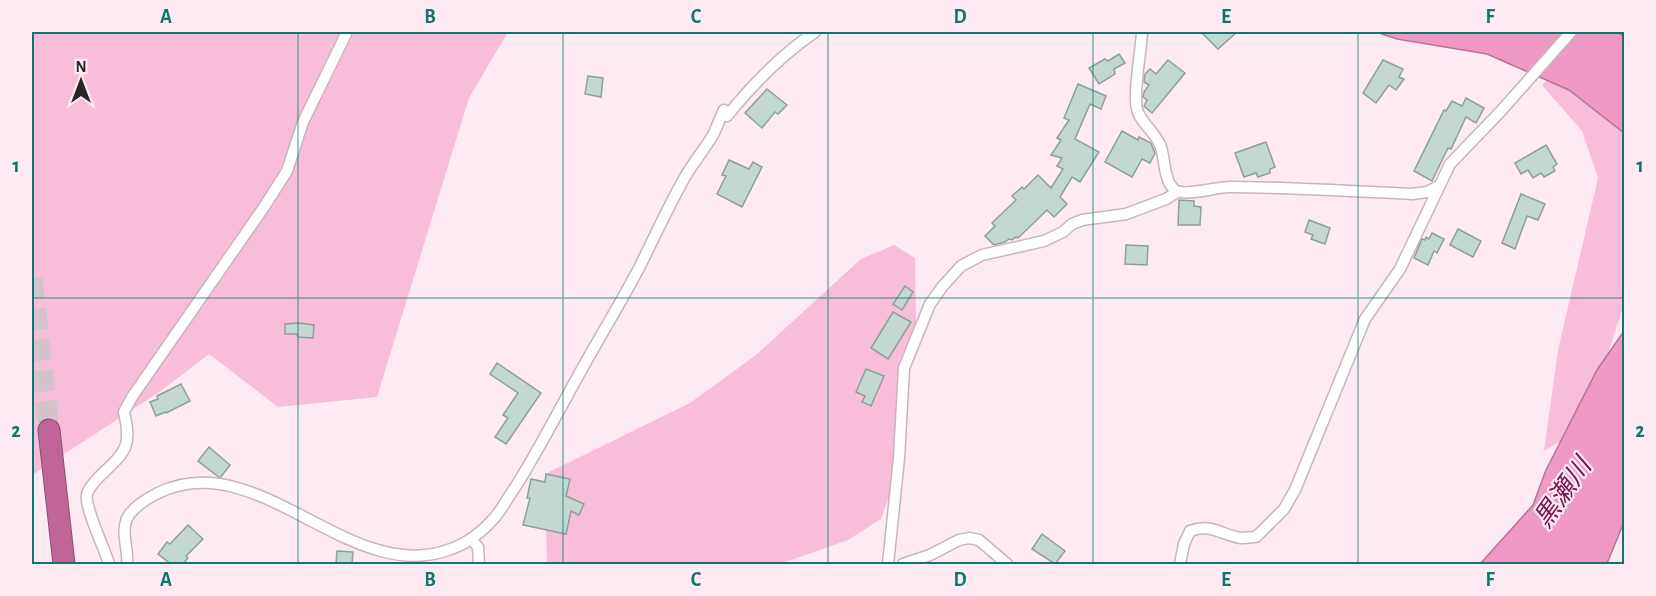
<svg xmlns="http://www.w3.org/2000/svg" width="1656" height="596" font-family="'Alegreya Sans','Noto Sans JP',sans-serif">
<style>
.green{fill:#f8bdd9}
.water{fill:#f099c4;stroke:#b57695;stroke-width:1.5}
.building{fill:#c3d8d1;stroke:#8ca19a;stroke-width:1.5}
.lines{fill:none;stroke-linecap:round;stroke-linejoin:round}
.highway-tunnel{stroke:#d4c3ca;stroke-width:21;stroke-dasharray:21 10;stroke-linecap:butt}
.street-casing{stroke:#c8b4bd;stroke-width:13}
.highway-casing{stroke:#8c4f6f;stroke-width:23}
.street{stroke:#fff;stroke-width:10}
.highway{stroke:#c06595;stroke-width:21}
.grid{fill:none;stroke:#0f766e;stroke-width:1.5;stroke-opacity:0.55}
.labels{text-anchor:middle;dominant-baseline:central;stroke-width:4.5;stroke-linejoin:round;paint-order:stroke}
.water-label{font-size:26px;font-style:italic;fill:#781151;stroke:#feeaf3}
.neatline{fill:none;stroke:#0f766e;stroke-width:2}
.grid-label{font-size:20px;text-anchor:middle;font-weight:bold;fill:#0f766e}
</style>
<rect width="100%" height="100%" fill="#feeaf3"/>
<!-- green -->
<g class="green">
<polygon points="32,32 508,32 469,98 377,397 278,407 209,354 161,391 32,475"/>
<polygon points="1558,69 1624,132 1624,304 1584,427 1544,451 1558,350 1598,178 1582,131 1542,85"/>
<polygon points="894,245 915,258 916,325 893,486 881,519 848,540 780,564 547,564 545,474 690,403 756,355 861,259"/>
</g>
<!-- water -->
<g class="water">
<polygon points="1376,32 1616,32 1624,36 1624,133 1569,90 1487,54 1397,39"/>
<polygon points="1624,331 1624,522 1608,561 1604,564 1480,564 1533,505 1546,470 1597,370"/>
</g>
<!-- building -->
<g class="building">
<polygon points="1201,32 1237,32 1218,49"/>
<polygon points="1119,54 1125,63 1114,69 1115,74 1099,84 1089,68 1105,59 1108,61"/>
<polygon points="1168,60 1185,73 1152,113 1144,106 1147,100 1143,97 1144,92 1149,85 1144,82 1145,74 1150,69 1156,74"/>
<polygon points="1383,60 1403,69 1399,77 1404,79 1396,90 1389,85 1376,103 1363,93"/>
<polygon points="588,76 603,78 601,97 585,94"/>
<polygon points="1078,84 1106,96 1101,109 1090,104 1075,139 1099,152 1080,182 1072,177 1060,197 1067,204 1054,217 1047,210 1018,238 1016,237 1012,240 1009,239 1005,242 994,245 985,236 995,226 992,223 1016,200 1012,196 1022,187 1024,189 1038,175 1051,188 1063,169 1057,166 1062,158 1051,155 1061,140 1057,138 1069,120 1064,118"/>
<polygon points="767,89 787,105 778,114 775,112 762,128 745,113"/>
<polygon points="1466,98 1484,108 1476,123 1466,117 1451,149 1448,148 1432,181 1414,171 1444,110 1446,111 1452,101 1462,106"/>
<polygon points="1122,131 1138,140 1139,137 1151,143 1155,153 1150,163 1142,159 1132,177 1105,162"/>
<polygon points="1266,142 1275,167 1270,169 1270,173 1258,177 1256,173 1244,177 1235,153"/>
<polygon points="1546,145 1557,164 1553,167 1555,171 1544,177 1541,173 1533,178 1528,170 1521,174 1515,163"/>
<polygon points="729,160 749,169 753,162 762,167 742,207 717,194 726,176 722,175"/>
<polygon points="1521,194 1545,204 1538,220 1527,216 1515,249 1502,243"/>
<polygon points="1179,200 1194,201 1194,206 1201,207 1200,225 1178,225"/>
<polygon points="1309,220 1330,228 1325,244 1311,239 1313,235 1305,232"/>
<polygon points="1458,229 1481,241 1473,257 1450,245"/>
<polygon points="1432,233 1444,239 1437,253 1434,251 1428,265 1414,258 1422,239 1425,240 1426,237 1429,239"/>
<polygon points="1126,245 1148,246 1147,265 1125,264"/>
<polygon points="905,286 913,292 902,310 893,304"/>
<polygon points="893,312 911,322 888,359 871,348"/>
<polygon points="299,323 314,325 313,338 298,337 297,334 285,334 285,324"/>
<polygon points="497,363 541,393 506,444 495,437 508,418 503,415 518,393 490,374"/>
<polygon points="866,369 884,376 871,406 862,402 865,396 856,392"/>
<polygon points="181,384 190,401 166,413 165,412 156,416 150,402 158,399 157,396"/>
<polygon points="209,447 230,465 220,478 198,461"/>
<polygon points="546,474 570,479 566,496 584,504 579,515 571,511 566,534 523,525 530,498 527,498 531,479 545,482"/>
<polygon points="188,525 203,539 186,556 188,558 183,564 171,564 158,554 167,542 170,544"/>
<polygon points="1042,534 1065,551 1055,564 1032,549"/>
<polygon points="337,551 353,552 352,564 336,564"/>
</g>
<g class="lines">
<!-- highway-tunnel -->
<polyline class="highway-tunnel" points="32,278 49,430"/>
<!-- street casing -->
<g class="street-casing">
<g id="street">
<path d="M1142 32C1141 53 1133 91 1137 109 1139 121 1157 134 1161 147 1165 160 1164 182 1175 190 1185 197 1215 187 1229 187 1290 187 1351 191 1412 194L1427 192 1439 186"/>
<polyline points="471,539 478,547 479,564"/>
<path d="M109 564C105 549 84 507 87 494 89 487 96 480 101 475 126 451 132 447 124 412L132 397 264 207 287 171 303 122 347 32"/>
<path d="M127 564C129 548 119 531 129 515 136 505 148 498 158 493 259 444 350 588 451 549 468 543 484 530 496 516 503 507 509 496 516 486 540 448 560 408 582 369 601 335 621 302 639 268 654 238 668 207 685 177 693 163 704 150 713 135 717 127 720 118 724 110L727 116C753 84 781 55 815 32"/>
<polyline points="888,564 899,458 904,368 930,304 942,287 961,266 982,255 1044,241 1063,232 1072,224 1082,220 1126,214 1166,199 1177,192"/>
<polyline points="903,564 930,555 959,540 969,538 979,540 1007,564"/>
<path d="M1180 564 1184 544 1190 531C1213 523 1220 535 1241 538 1246 538 1251 537 1256 537L1284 509 1295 490 1365 319 1400 269 1450 164 1500 112 1571 32"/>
</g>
</g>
<!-- highway casing -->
<g class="highway-casing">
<polyline id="highway" points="49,430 64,564"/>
</g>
<!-- street -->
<use href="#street" class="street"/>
<!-- highway -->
<use href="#highway" class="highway"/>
</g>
<!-- grid -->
<path class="grid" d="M298 32V564M563 32V564M828 32V564M1093 32V564M1358 32V564M32 298H1624"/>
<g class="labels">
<!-- water labels -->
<g class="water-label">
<text transform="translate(1563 493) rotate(-55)">黒瀬川</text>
</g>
</g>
<!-- border -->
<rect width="1656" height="596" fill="none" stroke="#feeaf3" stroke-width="66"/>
<!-- north arrow -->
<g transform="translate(81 81)" stroke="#feeaf3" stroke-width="4.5" paint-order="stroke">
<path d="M0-4.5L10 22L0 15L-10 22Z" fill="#2c2528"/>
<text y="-9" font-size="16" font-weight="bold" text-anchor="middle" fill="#2c2528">N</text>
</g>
<rect x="33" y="33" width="1590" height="530" class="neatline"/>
<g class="grid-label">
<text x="166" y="23">A</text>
<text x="430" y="23">B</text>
<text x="696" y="23">C</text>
<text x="960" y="23">D</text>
<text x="1226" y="23">E</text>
<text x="1490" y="23">F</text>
<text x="16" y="172">1</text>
<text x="1640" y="172">1</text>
<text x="16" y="437">2</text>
<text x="1640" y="437">2</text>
<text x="166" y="586">A</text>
<text x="430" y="586">B</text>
<text x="696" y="586">C</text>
<text x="960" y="586">D</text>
<text x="1226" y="586">E</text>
<text x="1490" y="586">F</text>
</g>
</svg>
